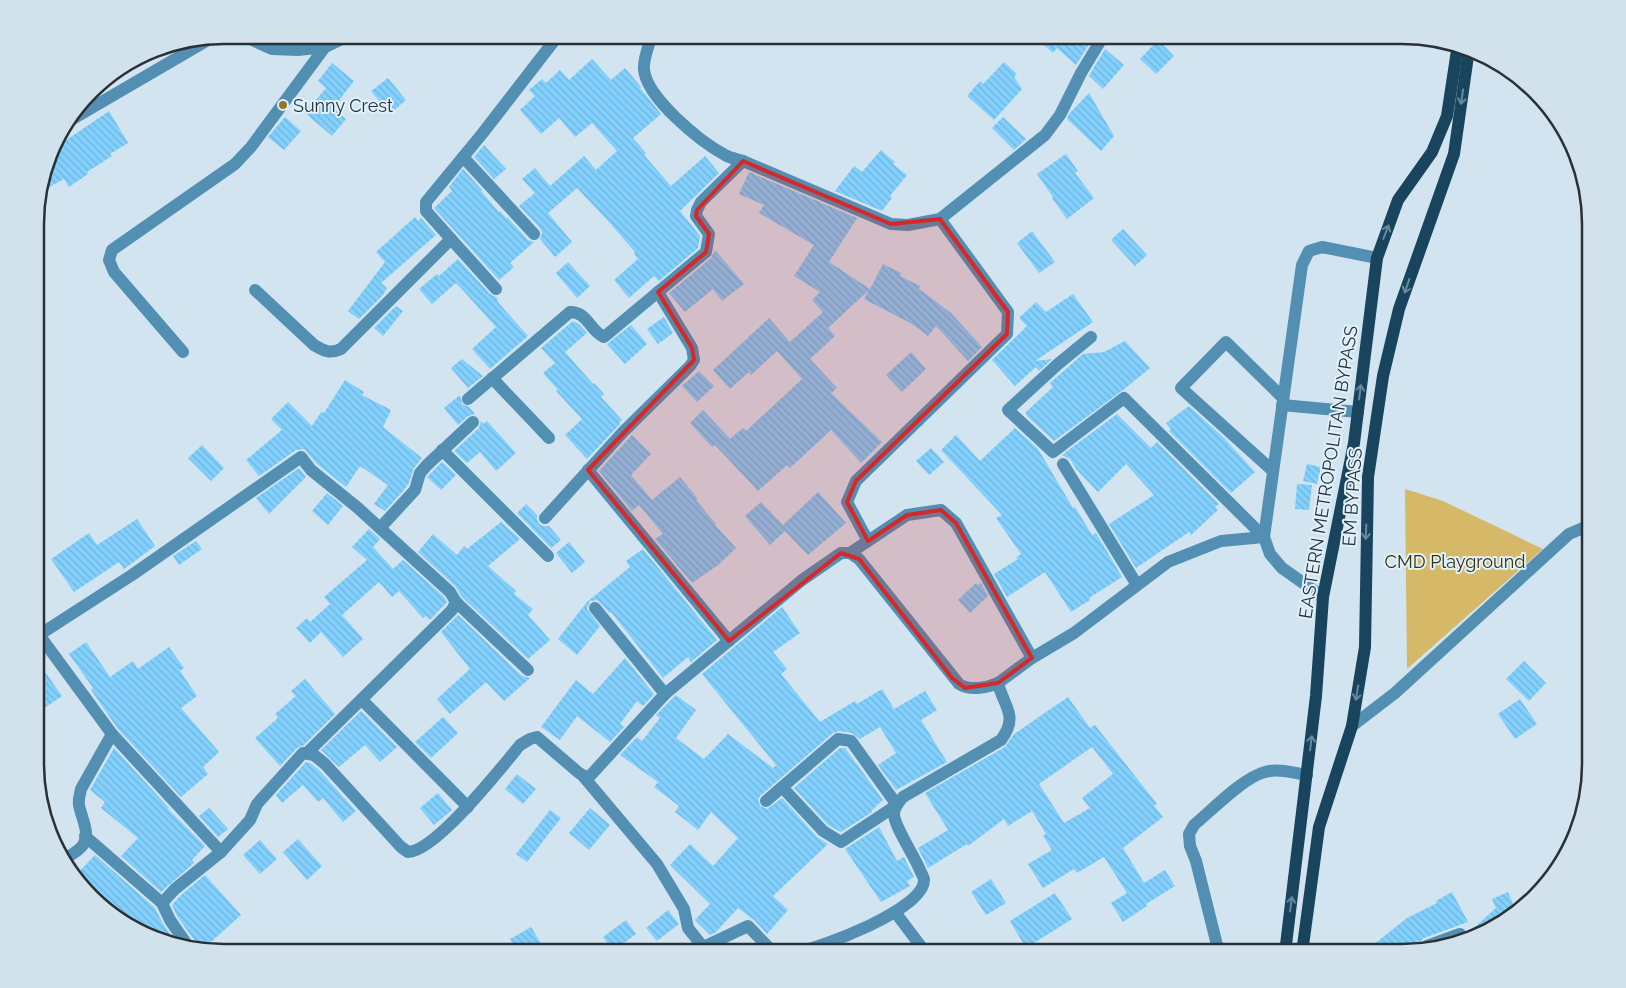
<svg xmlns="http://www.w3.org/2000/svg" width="1626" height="988" font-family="Raleway,sans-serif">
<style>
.green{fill:#d5b969}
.building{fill:url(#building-back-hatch);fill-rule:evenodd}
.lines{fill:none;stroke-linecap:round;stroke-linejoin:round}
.minor{stroke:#528fb3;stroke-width:12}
.major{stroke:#18455d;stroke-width:12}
.oneway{stroke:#688a9d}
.marked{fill:#d62828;fill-opacity:0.2;stroke:#d62828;stroke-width:4;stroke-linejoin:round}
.poi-dot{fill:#947820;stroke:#dff1fd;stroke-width:2}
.labels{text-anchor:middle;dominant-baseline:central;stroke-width:4;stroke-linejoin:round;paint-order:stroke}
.poi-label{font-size:18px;fill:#2a3135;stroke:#dff1fd;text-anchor:start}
.street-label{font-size:18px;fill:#2a3135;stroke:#dff1fd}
.park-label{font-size:18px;fill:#3c2f01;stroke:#dff1fd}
.rim{fill:none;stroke:#2a3135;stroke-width:2.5}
</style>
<defs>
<pattern id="building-back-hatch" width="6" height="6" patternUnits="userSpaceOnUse" patternTransform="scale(1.25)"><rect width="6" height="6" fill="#82d0fe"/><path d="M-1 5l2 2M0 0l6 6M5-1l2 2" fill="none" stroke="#70b3da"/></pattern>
</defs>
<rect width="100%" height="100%" fill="#d2e4f0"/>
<!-- green -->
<polygon class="green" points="1405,489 1443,501 1543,549 1407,669"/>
<!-- building -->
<g class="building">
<polygon points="1032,35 1084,35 1091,41 1076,65 1057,48 1053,53"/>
<polygon points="1158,40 1174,56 1156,74 1140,59"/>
<polygon points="1105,49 1124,65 1103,89 1089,76"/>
<polygon points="592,59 611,80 625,68 641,87 640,88 661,114 633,138 646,153 644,155 671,186 705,156 719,173 680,211 700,236 698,248 659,281 654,276 629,298 614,280 638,259 634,254 635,252 609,222 577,188 548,213 572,242 555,257 540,239 542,233 540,228 519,206 535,193 522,179 535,168 550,186 584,156 596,170 617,151 592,123 575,137 559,118 541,134 520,110 535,96 529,90 542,79 546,83 560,70 569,80"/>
<polygon points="1004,62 1017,74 1014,77 1022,89 994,120 967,96 980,81 983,84"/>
<polygon points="332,63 354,81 333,108 346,119 332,136 305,113 326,88 318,81"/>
<polygon points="388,78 406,100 390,114 371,91"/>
<polygon points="1089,93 1114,136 1101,151 1067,119 1069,114"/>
<polygon points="109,111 128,143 110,154 112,156 87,172 88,174 69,187 64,179 38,193 53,146 64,139 65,141"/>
<polygon points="285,117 301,131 284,150 268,137"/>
<polygon points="1003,117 1026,139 1014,150 992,128"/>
<polygon points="484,145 506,169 494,179 474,157"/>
<polygon points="881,150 895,162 893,164 907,175 890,196 892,198 882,211 835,191 854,166 862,172"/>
<polygon points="1066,154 1078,171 1075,173 1094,198 1067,219 1052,198 1053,197 1037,174"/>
<polygon points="463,169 482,190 481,191 499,212 500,211 506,218 507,217 528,240 534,242 510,263 514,267 499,280 434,208 452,191 449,187"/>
<polygon points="749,172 857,218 829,262 870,289 883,264 901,273 900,276 920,286 919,289 951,313 982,347 968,361 936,326 928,336 912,324 864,299 869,290 828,328 835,336 810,359 837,388 831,393 882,442 861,463 831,430 790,468 787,465 758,491 715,445 712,447 690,423 703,410 730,439 743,428 746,431 802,379 777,351 751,375 749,372 730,389 713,370 769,318 790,342 823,312 812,300 820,292 794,276 814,245 759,213 764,205 739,194"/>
<polygon points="415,217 418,221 421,218 436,235 381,283 387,288 383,295 359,319 348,311 385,262 376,252"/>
<polygon points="1123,229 1147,255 1135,266 1111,240"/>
<polygon points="1032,231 1055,262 1039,273 1017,243"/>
<polygon points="715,250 744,284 722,301 713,289 685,312 669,293 711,258"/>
<polygon points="458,259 490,294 496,297 498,300 497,301 528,336 490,369 472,349 496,327 460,287 456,283 432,304 419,289 437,274 439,276"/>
<polygon points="568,262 590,286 577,298 556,273"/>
<polygon points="1073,294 1093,322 1035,361 1052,359 1039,371 1036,367 1015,386 992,360 1027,326 1019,318 1036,302 1046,312"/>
<polygon points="396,306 403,311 383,336 374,328"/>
<polygon points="664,317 673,333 658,344 647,329"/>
<polygon points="573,321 579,324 587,333 565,352 593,384 594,383 604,394 601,397 622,420 619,423 620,424 587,459 565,435 582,419 556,391 558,390 543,373 555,363 541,348"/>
<polygon points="631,325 647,344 625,364 607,344"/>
<polygon points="1125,341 1150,368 1123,390 1054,441 1026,415 1026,412 1053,387 1050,383 1083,354 1104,352"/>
<polygon points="911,352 926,369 902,392 886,375"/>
<polygon points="462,359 483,376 468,388 451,368"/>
<polygon points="699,371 714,386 697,402 682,386"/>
<polygon points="345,380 364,392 362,395 391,410 383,427 422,458 414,468 409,483 403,491 385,511 374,504 388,485 360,466 346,487 317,464 304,449 296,450 259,476 246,460 282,430 271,419 288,402 312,426 321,412 324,413"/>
<polygon points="460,395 462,404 469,407 475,414 468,416 458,425 444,408"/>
<polygon points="1189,406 1224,438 1255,472 1231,493 1169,431 1171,429 1166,423"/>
<polygon points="1117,414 1151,448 1157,442 1219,504 1215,507 1218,510 1191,535 1189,532 1136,568 1109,524 1154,495 1126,464 1098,492 1076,469 1070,459 1062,455"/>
<polygon points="481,421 483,424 487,421 516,453 496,471 480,452 467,463 454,451 479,428"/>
<polygon points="1015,428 1038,449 1073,508 1075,507 1092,535 1096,533 1122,577 1089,598 1090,600 1071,612 1045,572 1007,597 994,574 1018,559 1016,557 1021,554 996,518 1002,515 941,450 956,435 980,461"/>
<polygon points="632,435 651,454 631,475 652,500 680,477 698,499 696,500 716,524 715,525 736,548 718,565 692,583 655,539 663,534 639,505 632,511 599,471"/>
<polygon points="202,445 224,468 211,481 188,458"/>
<polygon points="931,448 944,462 929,475 916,461"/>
<polygon points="442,462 456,475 441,490 427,477"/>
<polygon points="1307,464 1321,467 1317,484 1303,481"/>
<polygon points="299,468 306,477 269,514 256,498"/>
<polygon points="1297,484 1312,485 1309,510 1295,509"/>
<polygon points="818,492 846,523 808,555 785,531 770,545 745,516 761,502 783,525"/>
<polygon points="327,493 343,506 328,525 312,511"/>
<polygon points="526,504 537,515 537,520 539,524 543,526 549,526 561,540 551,548 517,513"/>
<polygon points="137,519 155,546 124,569 119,562 74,592 51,559 89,533 97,545"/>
<polygon points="501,522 520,539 488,566 516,591 514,594 533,609 528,615 550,640 528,659 462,597 455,586 418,552 433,534 457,555 464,546 467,549"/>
<polygon points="369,529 380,539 373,547 393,569 403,560 444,597 447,602 430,620 426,616 423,618 399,591 392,597 379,582 342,615 363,639 343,657 321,632 310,643 296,628 307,618 310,622 330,604 324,597 367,560 352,547"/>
<polygon points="196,541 202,549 179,565 173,556"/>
<polygon points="569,542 585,562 572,573 556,553"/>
<polygon points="643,549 717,640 691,662 688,657 663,678 611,612 610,613 597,600 590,601 587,609 600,626 577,655 558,639 587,602 630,567 626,561"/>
<polygon points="976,583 978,585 981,583 988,596 970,613 958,600"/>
<polygon points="782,607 800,633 773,652 787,669 781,674 820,722 855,701 857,704 882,689 894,709 925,691 937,710 921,720 947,762 896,790 878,765 896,753 880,727 860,739 852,733 839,731 833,733 761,795 758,799 760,806 767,809 782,798 817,837 828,844 773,896 788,910 767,934 754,920 738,908 715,933 710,935 695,920 710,904 670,865 690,844 713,866 738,838 711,812 698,830 675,812 679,806 654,787 658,782 620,755 637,737 642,741 660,718 656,715 676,695 696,710 676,738 704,759 728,734 773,768 776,765 702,674"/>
<polygon points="458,615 522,676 530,678 504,701 486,682 450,714 437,699 470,669 441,632"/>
<polygon points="86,642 110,677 133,661 138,669 169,647 184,668 180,671 197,696 181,708 219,752 203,767 208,774 181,797 118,729 91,690 93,688 69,654"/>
<polygon points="625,658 654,694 643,706 637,701 620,724 624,727 610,742 577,716 560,740 541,727 576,680 593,694"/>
<polygon points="37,660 62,696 43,709 37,699"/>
<polygon points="1524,661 1546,683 1529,701 1506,679"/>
<polygon points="305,679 335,714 304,745 297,748 280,766 255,738 278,718 275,714 296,696 291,691"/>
<path d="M1068 697 1090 728 1095 725 1157 804 1154 806 1163 817 1123 848 1144 883 1165 870 1175 886 1146 904 1147 906 1123 922 1111 903 1127 893 1104 857 1077 873 1074 869 1043 888 1028 864 1052 850 1043 836 1046 834 1032 811 1008 826 1004 819 968 846 967 844 928 868 918 848 948 830 925 793 1005 747 1014 734ZM1092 747 1113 774 1082 798 1090 808 1064 823 1039 784Z"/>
<polygon points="1520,699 1537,724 1515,739 1498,714"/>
<polygon points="361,711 397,747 380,762 365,745 339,767 321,750"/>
<polygon points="443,717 458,733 431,758 415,742"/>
<polygon points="114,748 169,808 168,809 205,846 192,860 194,863 161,892 121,856 138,838 101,808 105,802 90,790"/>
<polygon points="840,748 845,748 883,800 871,811 872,812 841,832 828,825 794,788"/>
<polygon points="306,762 310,763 319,770 356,811 343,822 323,798 318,802 303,785 282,803 276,795"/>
<polygon points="517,774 536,789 523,804 505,789"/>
<polygon points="438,793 452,810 434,825 420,808"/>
<polygon points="209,808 228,829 218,837 199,816"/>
<polygon points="590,808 610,825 589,850 569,833"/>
<polygon points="550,810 561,818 527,862 516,854"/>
<polygon points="879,827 897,861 904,857 914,877 907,881 910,886 881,902 845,849"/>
<polygon points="298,839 322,866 307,880 283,852"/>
<polygon points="260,840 277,859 260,874 243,855"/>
<polygon points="95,855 155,908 163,924 179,947 132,929 105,900 103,903 75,876"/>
<polygon points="205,875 241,915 202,950 198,950 197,944 177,916 172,905 181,895"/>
<polygon points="991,879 1006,903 986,915 971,892"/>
<polygon points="1452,892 1468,922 1424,938 1409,953 1363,953 1407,918 1437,903 1436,901"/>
<polygon points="1508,892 1517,912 1497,928 1468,936 1468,933 1496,908 1492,899"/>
<polygon points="1055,893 1072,919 1026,948 1010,921"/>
<polygon points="668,910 679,924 657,941 646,928"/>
<polygon points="626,920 636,934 613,951 603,937"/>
<polygon points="531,927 547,953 518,953 510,939"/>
</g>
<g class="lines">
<!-- minor -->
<g class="minor">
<polyline points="241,35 272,49 298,50 325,47 350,35"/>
<path d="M652 35C649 45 643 59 644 69 646 98 701 142 725 155 730 158 737 159 743 161L891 224 908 225 940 219 1045 135 1060 115 1081 73 1101 40 1100 35"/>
<polyline points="69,121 213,37"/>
<polyline points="463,157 534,234"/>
<polyline points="451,239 496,289"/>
<path d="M255 290 314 345C324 351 330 354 341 349L451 239 426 211V202L482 134 554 41 550 35"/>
<polyline points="1091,337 1058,364 1008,410 1053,452 1124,398 1264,537"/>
<polyline points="183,352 114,272 109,260 112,250 235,164 251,147 325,47"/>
<polyline points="492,378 549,438"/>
<path d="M468 399 570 312C588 312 589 330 604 337L706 252 709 234 696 216 697 210 701 202 743 161"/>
<polyline points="1282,405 1358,412"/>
<polyline points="442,450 548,556"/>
<polyline points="1063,464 1137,585"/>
<polyline points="588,470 729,641"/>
<polyline points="1273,471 1181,388 1226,342 1283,398"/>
<polyline points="545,518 623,432 690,366 694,360 692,348 658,292"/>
<polyline points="380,528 415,490 420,473 427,465 473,422"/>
<polyline points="868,541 847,502 856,481 1007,334 1008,312 940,219"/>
<polyline points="850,553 907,515 941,510 956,523 1032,658"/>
<polyline points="1323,597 1282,568 1270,554 1264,537 1302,265 1309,251 1322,247 1377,258"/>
<polyline points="456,602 528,670"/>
<polyline points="595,608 665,694"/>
<polyline points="37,632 112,734 221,852 175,889 162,903 170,920 190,949"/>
<polyline points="39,635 132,575 301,457 311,470 358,508 450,592 456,602 452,610 307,753"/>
<polyline points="362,700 468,807"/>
<polyline points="1352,726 1395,693 1569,534 1583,528 1591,528"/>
<polyline points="583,776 657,864 684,909 688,928 703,947"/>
<polyline points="766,801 838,739 851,741 897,805 841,842 823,831 782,787"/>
<polyline points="85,836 162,903"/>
<path d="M221 852 250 820 257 804 303 753 314 755 325 764 401 847 408 852C436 851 501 768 520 745L530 739 537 737 579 773 586 777 590 776 665 694 802 580 841 553H850L859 559 959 684C970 691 986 688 998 683"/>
<path d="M63 860C69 856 79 851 83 845 91 834 81 817 79 805 78 799 80 795 81 789L112 734"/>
<polyline points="895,912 926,953"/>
<polyline points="1422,950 1427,946 1460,934"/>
<polyline points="691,953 748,926 774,953"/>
<path d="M794 953C820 948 924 910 924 880 924 877 921 873 920 870 915 857 894 826 894 814 894 807 899 802 903 797L1001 740C1019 715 1004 708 998 683L1032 658 1074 633 1168 562 1221 541 1264 537"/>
<path d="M1219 953 1196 861 1190 846 1189 834 1194 825C1212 810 1244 777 1265 772 1278 768 1294 773 1307 775"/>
</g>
<!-- major -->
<g class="major">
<polyline points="1285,953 1316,696 1323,597 1354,443 1377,258 1398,200 1432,152 1447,116 1458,44"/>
<polyline points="1302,953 1319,827 1352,726 1365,647 1368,477 1383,376 1399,309 1454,154 1469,49"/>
</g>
</g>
<!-- one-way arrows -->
<defs><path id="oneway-shaft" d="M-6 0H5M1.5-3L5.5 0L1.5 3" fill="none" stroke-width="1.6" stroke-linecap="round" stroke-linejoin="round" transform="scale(1.25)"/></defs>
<g class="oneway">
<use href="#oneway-shaft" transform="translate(1462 97) rotate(98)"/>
<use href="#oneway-shaft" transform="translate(1386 232) rotate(-69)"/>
<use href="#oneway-shaft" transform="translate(1407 286) rotate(109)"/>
<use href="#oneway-shaft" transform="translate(1360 392) rotate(-83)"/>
<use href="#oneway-shaft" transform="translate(1366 532) rotate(92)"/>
<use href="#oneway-shaft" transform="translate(1357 693) rotate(99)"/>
<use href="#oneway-shaft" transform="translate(1311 743) rotate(-83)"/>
<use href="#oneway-shaft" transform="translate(1291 904) rotate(-83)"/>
</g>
<!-- marked area -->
<path class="marked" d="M743 161 891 224 940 219 1008 312 1007 334 856 481 847 502 868 541 907 515 941 510 956 523 1032 658 998 683 965 688 952 678 859 559 841 553 729 641 588 470 694 360 692 348 658 292 706 252 709 234 696 216 697 210Z"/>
<!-- markers -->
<circle class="poi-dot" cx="283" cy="105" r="5"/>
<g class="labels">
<!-- poi labels -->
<g class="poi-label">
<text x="293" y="105">Sunny Crest</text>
</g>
<!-- street labels -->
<g class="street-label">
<text transform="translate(1328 472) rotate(-81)">EASTERN METROPOLITAN BYPASS</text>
<text transform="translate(1352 497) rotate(-86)">EM BYPASS</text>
</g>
<!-- park labels -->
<g class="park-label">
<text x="1455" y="561">CMD Playground</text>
</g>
</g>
<!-- crop -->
<path d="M0 0H1626V988H0ZM224 44H1402A180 180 0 0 1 1582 224V764A180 180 0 0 1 1402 944H224A180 180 0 0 1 44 764V224A180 180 0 0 1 224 44Z" fill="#d1e2ed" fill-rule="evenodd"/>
<path class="rim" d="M224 44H1402A180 180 0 0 1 1582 224V764A180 180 0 0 1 1402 944H224A180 180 0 0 1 44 764V224A180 180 0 0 1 224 44Z"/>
</svg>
